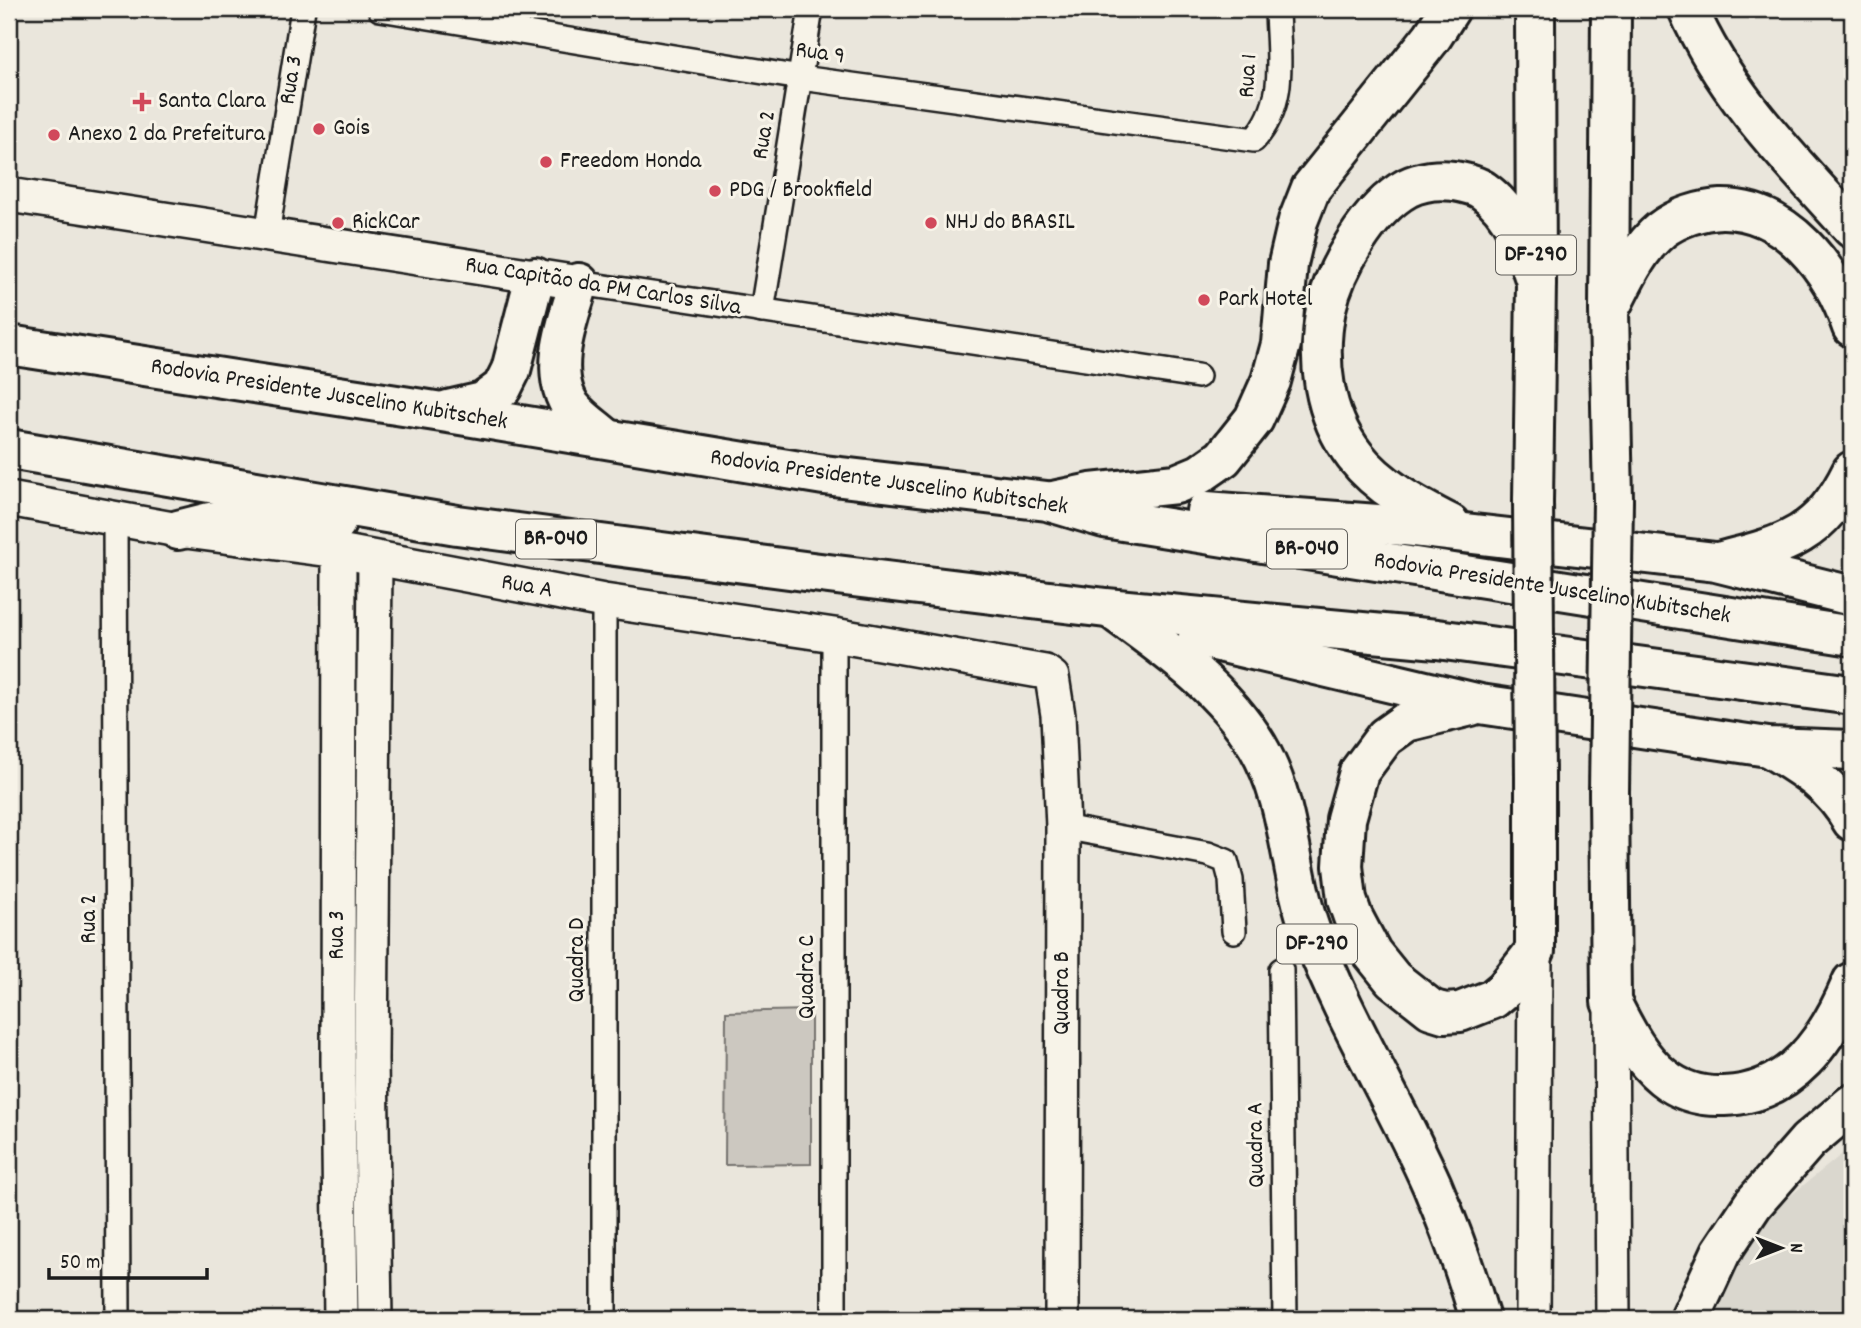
<svg xmlns="http://www.w3.org/2000/svg" width="1861" height="1328" font-family="Dekko,sans-serif">
<style>
.built{fill:#dad7ce}
.green{fill:#ccc8c0;stroke:#74726e;stroke-width:2}
.lines{fill:none;stroke-linecap:round;stroke-linejoin:round}
.street-casing{stroke:#1c1c1c;stroke-width:28}
.secondary-casing{stroke:#1c1c1c;stroke-width:38}
.highway-casing{stroke:#1c1c1c;stroke-width:44}
.street{stroke:#f7f3e8;stroke-width:23}
.secondary{stroke:#f7f3e8;stroke-width:33}
.highway{stroke:#f7f3e8;stroke-width:38}
.highway-bridge-casing{stroke:#1c1c1c;stroke-width:44;stroke-linecap:butt}
.highway-bridge{stroke:#f7f3e8;stroke-width:38}
.poi-dot{fill:#d1495b;stroke:#f7f3e8;stroke-width:2.5}
.labels{text-anchor:middle;dominant-baseline:central;stroke-width:6;stroke-linejoin:round;paint-order:stroke}
.shield{fill:#f7f3e8;stroke:#5e5c59;stroke-width:2}
.shield-label{font-size:23px;font-weight:bold;fill:#1c1c1c}
.street-label{font-size:24px;fill:#1c1c1c;stroke:#f7f3e8}
.poi-label{font-size:24px;fill:#1c1c1c;stroke:#f7f3e8;text-anchor:start}
</style>
<rect width="100%" height="100%" fill="#eae6dc"/>
<filter id="ink" filterUnits="userSpaceOnUse"><feTurbulence type="fractalNoise" baseFrequency=".0143" numOctaves="2"/><feDisplacementMap in="SourceGraphic" scale="14" xChannelSelector="R" yChannelSelector="G"/><feConvolveMatrix kernelMatrix="1 2 1 2 8 2 1 2 1" color-interpolation-filters="sRGB"/></filter>
<g filter="url(#ink)">
<!-- built -->
<polygon class="built" points="1852,1146 1852,1319 1715,1319 1721,1252"/>
<!-- green -->
<polygon class="green" points="811,1010 811,1164 725,1165 726,1012"/>
<g class="lines">
<!-- street casing -->
<g class="street-casing">
<g id="street">
<path d="M380 9 801 78 1254 140C1288 102 1278 57 1277 9"/>
<polyline points="267,234 303,9"/>
<polyline points="579,283 1198,376"/>
<polyline points="762,311 811,9"/>
<polyline points="115,519 118,1319"/>
<polyline points="604,601 604,1319"/>
<polyline points="1063,827 1208,854 1226,861 1231,880 1234,931"/>
<polyline points="1281,970 1285,1319"/>
<polyline points="834,1319 834,635"/>
</g>
</g>
<!-- secondary casing -->
<g class="secondary-casing">
<g id="secondary">
<polyline points="9,195 579,283"/>
<polyline points="9,499 178,530 339,551 604,601 834,635 1045,672 1052,677 1058,715 1063,827 1062,1319"/>
<polyline points="339,551 338,1061 341,1319"/>
<polyline points="1611,1002 1613,1319"/>
<polyline points="375,1319 371,1060 375,559"/>
<polyline points="1533,1319 1535,951"/>
</g>
</g>
<!-- highway casing -->
<g class="highway-casing">
<g id="highway">
<polyline points="1611,9 1609,311 1613,500"/>
<path d="M1688 9C1725 95 1791 160 1852 228"/>
<path d="M579 283C568 320 548 369 570 405 578 417 595 428 606 438"/>
<path d="M1611 306C1625 279 1638 249 1661 230 1678 217 1701 210 1721 209 1787 208 1833 270 1852 327"/>
<polyline points="9,345 442,412 824,475 1047,501 1104,518 1852,636"/>
<polyline points="448,410 483,402 502,388 511,370 535,277"/>
<polyline points="9,449 457,525 812,572 1106,608 1437,639 1852,695"/>
<polyline points="1057,500 1091,493 1176,484 1200,474 1223,458 1254,419 1271,381 1281,344 1288,264 1298,221 1311,188 1432,37 1450,9"/>
<polyline points="1533,501 1536,282 1535,9"/>
<polyline points="1206,511 1404,526 1716,562 1852,596"/>
<path d="M1450 524C1417 507 1379 487 1355 456 1323 415 1316 359 1326 309 1335 268 1369 209 1407 188 1421 181 1439 179 1454 181 1464 183 1476 185 1484 191 1514 212 1525 249 1536 282"/>
<polyline points="178,530 210,522 234,520 295,524 336,523"/>
<path d="M1722 561C1788 544 1820 536 1852 471"/>
<path d="M1111 609C1165 648 1222 687 1257 745 1292 804 1288 870 1311 932 1344 1020 1394 1099 1432 1185 1450 1228 1467 1274 1480 1319"/>
<polyline points="1198,637 1480,704 1768,747 1852,750"/>
<polyline points="1471,706 1406,722 1385,737 1359,772 1346,819 1343,866 1347,900 1353,917 1372,953 1393,979 1431,1009 1444,1013 1460,1012 1493,999 1505,989 1535,951 1535,778"/>
<path d="M1770 748C1804 768 1833 786 1852 821"/>
<path d="M1609 792 1611 1002C1625 1029 1639 1058 1663 1077 1680 1091 1702 1097 1724 1096 1792 1094 1828 1039 1852 982"/>
<polyline points="1690,1319 1721,1252 1753,1204 1808,1141 1852,1104"/>
</g>
</g>
<!-- street -->
<use href="#street" class="street"/>
<!-- secondary -->
<use href="#secondary" class="secondary"/>
<!-- highway -->
<use href="#highway" class="highway"/>
<!-- highway-bridge casing -->
<g class="highway-bridge-casing">
<g id="highway-bridge">
<polyline points="1533,501 1535,778"/>
<polyline points="1609,792 1613,500"/>
</g>
</g>
<!-- highway-bridge -->
<use href="#highway-bridge" class="highway-bridge"/>
</g>
</g>
<!-- markers -->
<g class="poi-dot">
<path d="M138.5 91.5h7v7h7v7h-7v7h-7v-7h-7v-7h7z"/>
<circle cx="319" cy="129" r="7"/>
<circle cx="54" cy="135" r="7"/>
<circle cx="546" cy="162" r="7"/>
<circle cx="715" cy="191" r="7"/>
<circle cx="338" cy="223" r="7"/>
<circle cx="931" cy="223" r="7"/>
<circle cx="1204" cy="300" r="7"/>
</g>
<g class="labels">
<!-- shield labels -->
<g class="shield">
<rect x="1496" y="235.5" width="80" height="39" rx="5"/>
<rect x="516" y="519.5" width="80" height="39" rx="5"/>
<rect x="1267" y="529.5" width="80" height="39" rx="5"/>
<rect x="1277" y="924.5" width="80" height="39" rx="5"/>
</g>
<g class="shield-label">
<text x="1536" y="255">DF-290</text>
<text x="556" y="539">BR-040</text>
<text x="1307" y="549">BR-040</text>
<text x="1317" y="944">DF-290</text>
</g>
<!-- street labels -->
<g class="street-label">
<text transform="translate(820 54) rotate(8)">Rua 9</text>
<text transform="translate(1249 76) rotate(-86)">Rua 1</text>
<text transform="translate(292 80) rotate(-81)">Rua 3</text>
<text transform="translate(765 135) rotate(-80)">Rua 2</text>
<text transform="translate(603 287) rotate(9)">Rua Capitão da PM Carlos Silva</text>
<text transform="translate(329 395) rotate(9)">Rodovia Presidente Juscelino Kubitschek</text>
<text transform="translate(889 483) rotate(8)">Rodovia Presidente Juscelino Kubitschek</text>
<text transform="translate(527 587) rotate(10)">Rua A</text>
<text transform="translate(1552 589) rotate(9)">Rodovia Presidente Juscelino Kubitschek</text>
<text transform="translate(90 919) rotate(-90)">Rua 2</text>
<text transform="translate(338 935) rotate(-90)">Rua 3</text>
<text transform="translate(578 960) rotate(-90)">Quadra D</text>
<text transform="translate(808 977) rotate(-90)">Quadra C</text>
<text transform="translate(1063 993) rotate(-90)">Quadra B</text>
<text transform="translate(1257 1145) rotate(-91)">Quadra A</text>
</g>
<!-- poi labels -->
<g class="poi-label">
<text x="158" y="102">Santa Clara</text>
<text x="333" y="129">Gois</text>
<text x="68" y="135">Anexo 2 da Prefeitura</text>
<text x="560" y="162">Freedom Honda</text>
<text x="729" y="191">PDG / Brookfield</text>
<text x="352" y="223">RickCar</text>
<text x="945" y="223">NHJ do BRASIL</text>
<text x="1218" y="300">Park Hotel</text>
</g>
</g>
<!-- margin -->
<rect width="1861" height="1328" fill="none" stroke="#f7f3e8" stroke-width="35"/>
<rect x="18" y="18" width="1826" height="1293" fill="none" stroke="#1c1c1c" stroke-width="2.5" filter="url(#ink)"/>
<!-- north arrow -->
<g transform="translate(1781 1248) rotate(90)" stroke="#f7f3e8" stroke-width="5" paint-order="stroke">
<path d="M0-5L12 26L0 18L-12 26Z" fill="#1c1c1c"/>
<text y="-10" font-size="19" font-weight="bold" text-anchor="middle" fill="#1c1c1c">N</text>
</g>
<!-- scale -->
<path d="M49 1268v10h158v-10" fill="none" stroke="#1c1c1c" stroke-width="3.5"/>
<text x="60" y="1268" font-size="21" fill="#1c1c1c" stroke="#f7f3e8" stroke-width="5" paint-order="stroke">50 m</text>
</svg>
